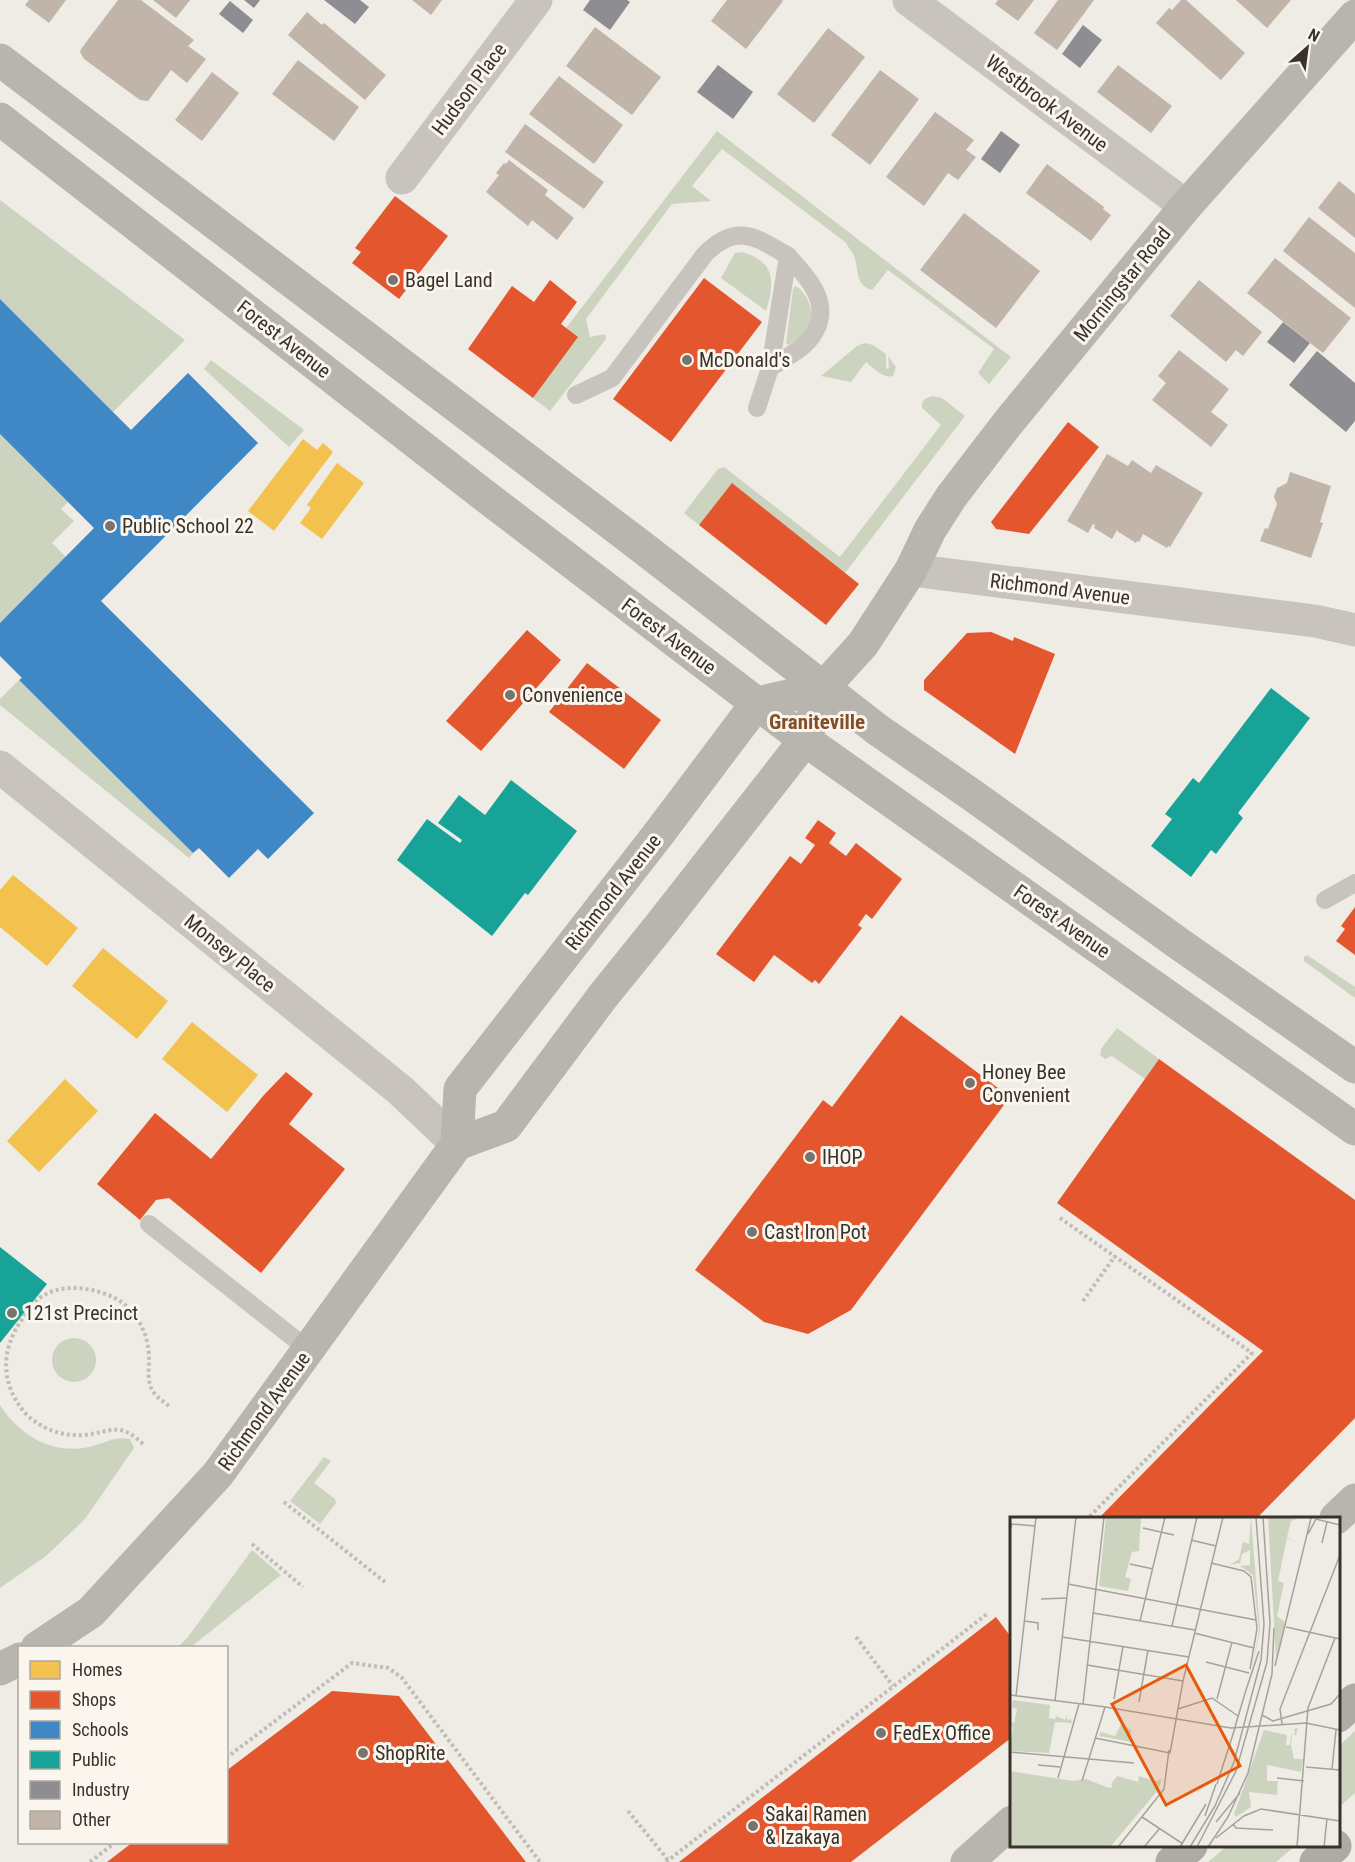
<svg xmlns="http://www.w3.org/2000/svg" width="1355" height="1862" font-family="'Roboto Condensed',sans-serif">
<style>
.green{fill:#ccd4c0}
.homes{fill:#f2c14e}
.shops{fill:#e4572e}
.schools{fill:#3f88c5}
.public{fill:#17a398}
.industry{fill:#8d8d92}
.building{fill:#c1b4a8}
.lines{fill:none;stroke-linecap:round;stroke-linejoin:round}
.path{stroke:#c1bdb6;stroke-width:4;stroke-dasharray:3 3;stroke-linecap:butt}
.lane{stroke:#c8c4bd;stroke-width:18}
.street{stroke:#c8c4bd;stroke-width:33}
.secondary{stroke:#b8b4ae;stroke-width:33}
.highway{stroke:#adaba4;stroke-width:33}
.poi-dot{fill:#78736c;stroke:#faf6ee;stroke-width:2}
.labels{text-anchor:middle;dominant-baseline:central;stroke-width:6;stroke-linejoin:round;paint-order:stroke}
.street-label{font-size:20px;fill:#39322b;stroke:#faf6ee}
.poi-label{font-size:20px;fill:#39322b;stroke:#faf6ee;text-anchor:start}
.neighbourhood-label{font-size:21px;font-weight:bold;fill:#834e29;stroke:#faf6ee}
.inset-road{fill:none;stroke:#a6a29b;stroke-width:1.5}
.view{fill:#e8590c;fill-opacity:0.15;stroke:#e8590c;stroke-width:3}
.inset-edge{fill:none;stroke:#39322b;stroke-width:3}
</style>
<rect width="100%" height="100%" fill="#eeece5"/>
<!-- green -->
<g class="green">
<path d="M717 131 1011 357 989 384 978 373 994 349 888 270 872 290C855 285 859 270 854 256 852 251 848 247 845 242L722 149 692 186 711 201 672 204 586 319 590 337 605 334 606 339 550 411 533 398 577 337 566 328Z"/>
<polygon points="0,200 185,340 113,412 0,299"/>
<path d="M742 252C775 261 775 282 766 311L721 278 735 253Z"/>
<path d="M795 286C803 290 807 297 810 306 815 324 803 338 788 345L786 343 793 289Z"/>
<path d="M865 343 873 345 886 354V369L889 368 888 356 896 367 893 376C883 379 874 368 866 362L851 382 821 376 857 346Z"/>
<polygon points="211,360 304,430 289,447 204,369"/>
<path d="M932 396 942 398 965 416 845 573 699 525 684 513 718 469 724 467 840 557 941 425 922 408C921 400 926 398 932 396Z"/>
<polygon points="0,434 68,502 61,509 74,521 52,543 66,557 0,623"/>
<polygon points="19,680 193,853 189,858 0,705 0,699"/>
<polygon points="1307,955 1355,987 1355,998 1304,961 1304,957"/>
<polygon points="1117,1028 1159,1059 1145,1079 1112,1056 1105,1059 1100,1055 1101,1049"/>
<circle cx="74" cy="1360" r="22"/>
<path d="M0 1405C19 1435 52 1455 89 1447 104 1444 114 1436 130 1439L134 1448 85 1519 46 1556 0 1588Z"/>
<polygon points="324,1457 331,1461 314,1483 335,1499 336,1503 320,1524 290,1501"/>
<polygon points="252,1550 281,1575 191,1647 178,1647 188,1637"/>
<polygon points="1355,1731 1355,1793 1339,1807 1339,1746"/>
<polygon points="1227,1846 1295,1846 1276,1862 1208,1862"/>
</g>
<!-- homes -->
<g class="homes">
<polygon points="303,439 317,450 323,443 333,452 274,531 248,511"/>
<polygon points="337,463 364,483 322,539 300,523 311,508 307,505"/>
<polygon points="13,875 78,928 47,966 0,927 0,890"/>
<polygon points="103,948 168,1001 137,1039 72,986"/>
<polygon points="192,1022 258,1075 227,1112 162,1059"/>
<polygon points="65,1079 98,1111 39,1172 7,1141"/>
</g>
<!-- shops -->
<g class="shops">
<polygon points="395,196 448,236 399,299 352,263 361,252 355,248"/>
<polygon points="704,278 762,322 671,442 613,399"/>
<polygon points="550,280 577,302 561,324 578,337 533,398 468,349 512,286 534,302"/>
<polygon points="1068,422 1099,447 1029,534 996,529 991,522"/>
<polygon points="732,483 859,584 826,625 699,525"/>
<polygon points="527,630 561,660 481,751 446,721"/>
<polygon points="991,632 1013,641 1014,637 1055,654 1015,754 924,690 924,680 967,633"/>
<polygon points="587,663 661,720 624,769 549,712"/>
<polygon points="818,820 836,833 829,843 846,856 856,843 902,879 872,919 866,914 858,925 862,928 819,984 815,980 812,983 774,955 754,982 716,954 790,856 801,864 815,845 805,838"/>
<polygon points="1355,907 1355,955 1336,941 1345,929 1341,926"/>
<polygon points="901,1015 1010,1097 851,1310 808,1334 764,1322 695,1270 823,1100 832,1107"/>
<polygon points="1159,1059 1355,1200 1355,1418 1257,1518 1099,1518 1263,1351 1057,1203"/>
<polygon points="286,1072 313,1094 289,1124 345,1169 261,1273 169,1198 156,1200 140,1220 97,1184 155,1113 211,1159 263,1096"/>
<polygon points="996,1617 1011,1637 1011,1738 851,1862 679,1862"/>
<polygon points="332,1691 399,1696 526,1862 107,1862 133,1842 226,1842 226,1771"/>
</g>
<!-- schools -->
<polygon class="schools" points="0,299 131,430 188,373 258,443 101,601 314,813 268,859 258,849 229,878 199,848 193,853 19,680 22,678 0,656 0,623 94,528 0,434"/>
<!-- public -->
<g class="public">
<polygon points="1271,688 1310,718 1238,813 1243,818 1216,854 1211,850 1191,877 1151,846 1172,819 1165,814 1193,778 1199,783"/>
<polygon points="511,780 577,831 528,895 525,893 492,936 397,860 427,819 460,843 462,840 438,823 459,795 485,815"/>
<polygon points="0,1247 47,1284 0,1343"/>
</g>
<!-- industry -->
<g class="industry">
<polygon points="244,0 260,0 254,8"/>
<polygon points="324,0 360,0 369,7 355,24"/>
<polygon points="590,0 627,0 630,2 610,30 583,10"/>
<polygon points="230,1 253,20 243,33 219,14"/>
<polygon points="1083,25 1102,40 1080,68 1062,54"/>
<polygon points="718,65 753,92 733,119 697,92"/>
<polygon points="1001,131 1020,145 1000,173 981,159"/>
<polygon points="1283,322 1310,343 1294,363 1267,342"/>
<polygon points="1317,351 1355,383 1355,421 1346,432 1289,385"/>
</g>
<!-- building -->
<g class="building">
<polygon points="29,0 66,0 49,23 25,5"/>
<polygon points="118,0 141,0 194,40 188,46 206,59 187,83 171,70 148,101 140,100 84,59 80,52 81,49"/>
<polygon points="153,0 190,0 176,18"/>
<polygon points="412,0 442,0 431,15"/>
<polygon points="727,0 782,0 783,1 746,49 711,21"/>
<polygon points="998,0 1034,0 1018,21 995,4"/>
<polygon points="1058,0 1094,0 1057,50 1034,33"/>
<polygon points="1181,0 1186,0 1245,53 1221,80 1156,23 1169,8 1172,10"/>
<polygon points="1236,0 1291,0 1267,28"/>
<polygon points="307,12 322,25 324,23 386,75 365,100 288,35"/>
<polygon points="595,27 661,77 632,115 566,66"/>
<polygon points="828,28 865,57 814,123 777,94"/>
<polygon points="298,60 359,107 334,141 272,94"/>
<polygon points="1118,65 1172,106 1151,133 1097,92"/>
<polygon points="880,70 919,99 870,165 831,135"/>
<polygon points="212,72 239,93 202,141 175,120"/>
<polygon points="559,76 623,125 594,164 529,114"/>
<polygon points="935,112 974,140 966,150 976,157 958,180 948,173 924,206 886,177"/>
<polygon points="525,124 604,182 584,209 505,152"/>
<polygon points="509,160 548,190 545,195 574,218 557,240 532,220 528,226 486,192 499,175 496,173 504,163 506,164"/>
<polygon points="1047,164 1104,207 1103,209 1111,215 1091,241 1026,193"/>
<polygon points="1339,181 1355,194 1355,238 1318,208"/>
<polygon points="964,213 1040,271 996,328 920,270"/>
<polygon points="1309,217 1355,253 1355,308 1283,251"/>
<polygon points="1275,258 1351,318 1323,353 1247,293"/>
<polygon points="1199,280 1262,332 1243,356 1236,350 1226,362 1170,316"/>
<polygon points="1179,350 1229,389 1211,412 1228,425 1211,447 1152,400 1166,383 1158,376"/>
<polygon points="1107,454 1128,466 1132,460 1151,473 1156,465 1203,493 1170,547 1168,546 1167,548 1143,534 1139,542 1137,541 1136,543 1117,531 1118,528 1112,539 1094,528 1095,525 1093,524 1088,533 1067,521"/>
<polygon points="1290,472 1331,486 1320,522 1323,523 1311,558 1260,541 1265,528 1268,529 1277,504 1274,497 1277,488 1287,483"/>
</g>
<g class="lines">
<!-- path -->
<g class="path">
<polyline points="1060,1218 1252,1353 1088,1518"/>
<polyline points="1083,1301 1115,1256"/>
<path d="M143 1444C119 1421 112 1432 84 1435 64 1437 41 1429 26 1414 0 1384 0 1350 23 1318 28 1311 34 1302 41 1297 62 1283 93 1287 115 1298 137 1310 149 1334 149 1359 149 1369 147 1381 152 1390 156 1397 163 1401 169 1406"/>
<polyline points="284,1502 385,1582"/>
<polyline points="252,1544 303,1587"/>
<polyline points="856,1637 893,1686"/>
<polyline points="226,1758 352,1663 388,1668 402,1678 540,1862"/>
<polyline points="628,1811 668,1860"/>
<polyline points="90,1862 116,1842"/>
<polyline points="666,1862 987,1614"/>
</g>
<!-- lane -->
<g class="lane">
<path d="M770 368C781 361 792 355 802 347 809 341 815 333 818 325 828 297 805 275 788 256"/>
<path d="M576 395 612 378 705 254C736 223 755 236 788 256L770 368 757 408"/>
<polyline points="1325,900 1355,883"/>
<polyline points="149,1224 309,1350"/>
</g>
<!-- street -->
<g class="street">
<polyline points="909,0 1186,206"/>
<polyline points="402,178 536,0"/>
<polyline points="911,570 1315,621 1355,630"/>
<polyline points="0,767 400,1090 457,1144"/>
</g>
<!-- secondary -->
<g class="secondary">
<polyline points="0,60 638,544 878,730 972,795 1178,943 1355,1067"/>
<polyline points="0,119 485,496 805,740 1355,1129"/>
<polyline points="457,1144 506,1126 603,996 658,928 805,740 823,688 863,644 911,570 930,530 951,497 1007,424 1186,206 1355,16"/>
<polyline points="1336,1518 1355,1500"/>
<polyline points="37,1648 91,1612 218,1474 457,1144 460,1089 660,832 757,703 823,688"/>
<polyline points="0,1669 20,1659"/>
<polyline points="967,1862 1012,1822"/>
</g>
<!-- highway -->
<g class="highway">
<polyline points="1338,1716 1355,1700"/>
<polyline points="1172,1862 1191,1846"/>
<polyline points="1316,1862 1335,1846"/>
</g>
</g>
<!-- markers -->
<g class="poi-dot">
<circle cx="393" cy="280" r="6"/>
<circle cx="687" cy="360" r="6"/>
<circle cx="110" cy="526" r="6"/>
<circle cx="510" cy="695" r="6"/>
<circle cx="970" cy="1083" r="6"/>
<circle cx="810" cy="1157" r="6"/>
<circle cx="752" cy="1232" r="6"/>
<circle cx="12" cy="1313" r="6"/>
<circle cx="881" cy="1733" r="6"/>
<circle cx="363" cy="1753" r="6"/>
<circle cx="753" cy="1826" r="6"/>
</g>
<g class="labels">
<!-- street labels -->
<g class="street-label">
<text transform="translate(469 89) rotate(-53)">Hudson Place</text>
<text transform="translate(1047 103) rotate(37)">Westbrook Avenue</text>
<text transform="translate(1122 284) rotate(-51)">Morningstar Road</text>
<text transform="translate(284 339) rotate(38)">Forest Avenue</text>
<text transform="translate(1060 589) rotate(7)">Richmond Avenue</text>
<text transform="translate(669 636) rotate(37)">Forest Avenue</text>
<text transform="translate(613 892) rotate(-52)">Richmond Avenue</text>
<text transform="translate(1062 921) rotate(35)">Forest Avenue</text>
<text transform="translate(230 953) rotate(39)">Monsey Place</text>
<text transform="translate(264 1411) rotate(-54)">Richmond Avenue</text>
</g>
<!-- poi labels -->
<g class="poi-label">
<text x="405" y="280">Bagel Land</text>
<text x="699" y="360">McDonald's</text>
<text x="122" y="526">Public School 22</text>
<text x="522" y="695">Convenience</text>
<text x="982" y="1072">Honey Bee<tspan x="982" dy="23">Convenient</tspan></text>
<text x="822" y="1157">IHOP</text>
<text x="764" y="1232">Cast Iron Pot</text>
<text x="24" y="1313">121st Precinct</text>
<text x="893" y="1733">FedEx Office</text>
<text x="375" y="1753">ShopRite</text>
<text x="765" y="1814">Sakai Ramen<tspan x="765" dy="23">&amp; Izakaya</tspan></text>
</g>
<!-- neighbourhood labels -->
<g class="neighbourhood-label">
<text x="817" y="722">Graniteville</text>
</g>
</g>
<!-- overview -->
<g transform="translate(1010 1517)">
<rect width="330" height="330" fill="#eeece5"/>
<path d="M96 0H131L129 34 122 35 115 60 121 62 118 74 89 69ZM241 0 250 114 241 155 249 114 243 58 230 49 240 48V33L232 37 230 46 220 48 229 42 233 25 239 27ZM258 0 289 1 281 4 277 20 285 25 277 21 268 64 274 66 267 99 276 106 266 141ZM3 183 40 188 39 201 45 202 46 199 55 203 57 198V203L61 202 62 206 45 205 39 236 0 234 3 211 0 205 4 206 7 192 2 190ZM111 207 121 213V225L89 219 91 215 105 219ZM288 211 286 218H282L281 228 284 242H293L291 255 257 248V264H268L267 278 239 275 241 290 226 300 224 297 254 213 277 218 276 228H280L281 218 285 217 284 212ZM0 254 63 264 76 262 99 271 103 270 101 267 107 259 128 265 129 259 145 264 152 262 148 273 100 330H0Z" fill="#ccd4c0"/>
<path class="inset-road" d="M133 11 164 18M0 12 2 7 25 9M298 17 306 2 330 8M181 23 206 29M312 26 317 5M201 46 234 54 241 60 247 112 240 152M120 47 143 52M58 67 246 103M31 82 57 81M83 96 185 113M15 104 28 106V113M130 104 155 0M162 109 187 0M276 110 330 122M184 116 244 131M52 120 179 140M196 145 239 156M77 148 173 164M265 149 301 1M262 157 264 111M236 173 249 134M0 178 96 190M6 179 26 0M104 182 113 129M207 182 222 125M45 184 66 0M129 185 138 133M73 187 94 0M95 190 221 211 296 206 330 213M168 192 202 181 228 199M252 198 263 204 321 187 330 177M272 207 270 192 330 38M225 210 236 173M85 221 160 236M0 235 124 246M160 236 173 164 213 0M28 248 50 250M296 250 330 253M322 252 326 213M48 261 69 187M267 261 294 264M72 264 95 190M207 267 225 211M195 299 206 267M132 300 173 327M206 305 230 276M223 307 226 311 263 313M206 321 234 299 251 292 330 304M108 330 154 272 159 233M134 330 150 311M170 330 196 287M180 330 205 289 224 245 251 143 254 107 246 0M187 330 226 254 257 145 260 106 253 0M198 330 218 300 238 256 262 157M287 330 298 191 325 121M314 330 317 301"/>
<path class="view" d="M176 148 230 249 156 288 102 187Z"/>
<rect width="330" height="330" class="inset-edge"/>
</g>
<!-- legend -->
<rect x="18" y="1646" width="210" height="198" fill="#faf6ee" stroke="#ada8a0" stroke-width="1.5"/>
<rect x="30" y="1661" width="30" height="18" fill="#f2c14e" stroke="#ada8a0" stroke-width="1.5"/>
<text x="72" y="1676" font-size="18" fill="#39322b">Homes</text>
<rect x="30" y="1691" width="30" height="18" fill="#e4572e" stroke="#ada8a0" stroke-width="1.5"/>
<text x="72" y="1706" font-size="18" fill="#39322b">Shops</text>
<rect x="30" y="1721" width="30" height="18" fill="#3f88c5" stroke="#ada8a0" stroke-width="1.5"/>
<text x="72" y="1736" font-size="18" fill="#39322b">Schools</text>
<rect x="30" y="1751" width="30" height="18" fill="#17a398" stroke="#ada8a0" stroke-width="1.5"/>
<text x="72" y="1766" font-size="18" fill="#39322b">Public</text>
<rect x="30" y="1781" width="30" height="18" fill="#8d8d92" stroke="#ada8a0" stroke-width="1.5"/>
<text x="72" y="1796" font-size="18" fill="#39322b">Industry</text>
<rect x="30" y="1811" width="30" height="18" fill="#c1b4a8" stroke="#ada8a0" stroke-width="1.5"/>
<text x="72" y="1826" font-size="18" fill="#39322b">Other</text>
<!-- north arrow -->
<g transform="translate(1307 48) rotate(28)" stroke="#faf6ee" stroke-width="4.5" paint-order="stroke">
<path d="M0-4.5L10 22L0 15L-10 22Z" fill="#39322b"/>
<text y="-9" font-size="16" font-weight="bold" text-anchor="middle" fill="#39322b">N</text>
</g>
</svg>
